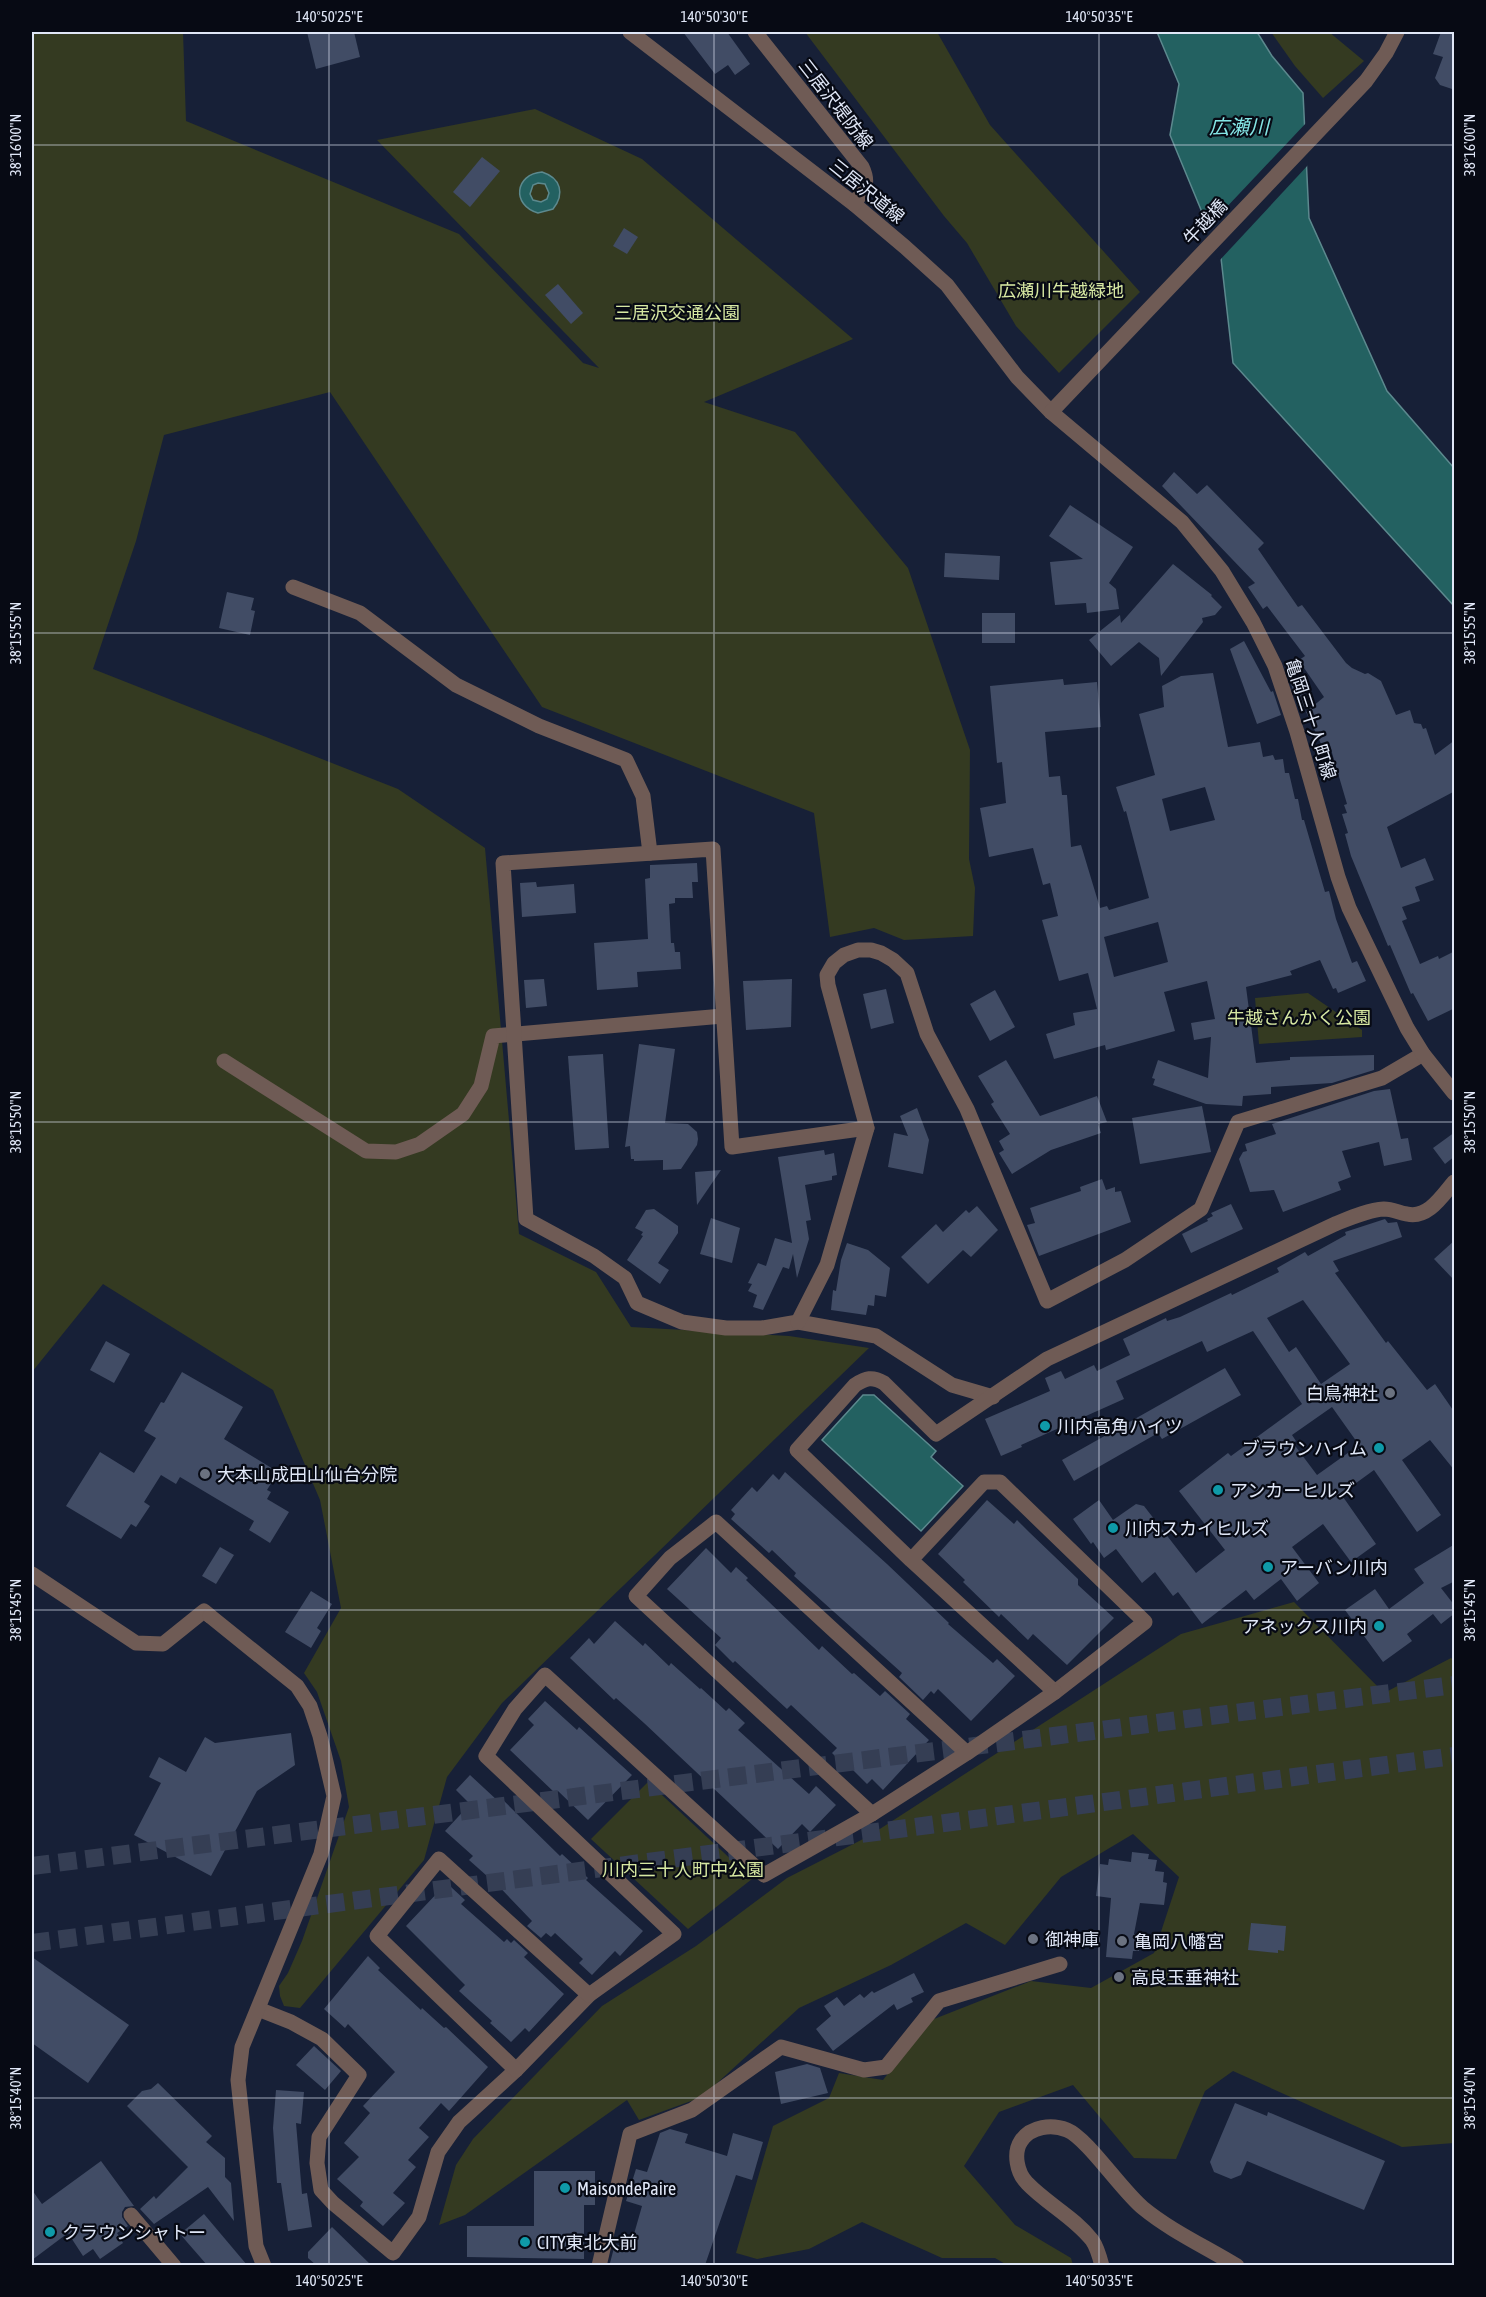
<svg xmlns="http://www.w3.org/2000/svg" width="1486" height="2297" font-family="'Asap Condensed','Noto Sans JP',sans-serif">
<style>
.green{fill:#343a21}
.water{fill:#236161;stroke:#5c898e;stroke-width:1.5;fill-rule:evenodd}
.pier{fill:#172037}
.building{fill:#414c65;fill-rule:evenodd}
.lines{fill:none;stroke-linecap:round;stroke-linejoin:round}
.motorway-tunnel{stroke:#353e54;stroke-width:18;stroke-dasharray:18 9;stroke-linecap:butt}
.minor{stroke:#6f5b55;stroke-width:15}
.tertiary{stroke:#6f5b55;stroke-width:15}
.ticks{fill:none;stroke:#e0e7f7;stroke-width:1.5;stroke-opacity:0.45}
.worship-dot{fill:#6b7280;stroke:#070a14;stroke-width:2}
.culture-dot{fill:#0f9aa8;stroke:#070a14;stroke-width:2}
.labels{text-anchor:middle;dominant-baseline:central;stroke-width:4.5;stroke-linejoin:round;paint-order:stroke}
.street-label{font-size:18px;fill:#e0e7f7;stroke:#070a14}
.park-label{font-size:18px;fill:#d7e8a2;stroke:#070a14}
.poi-label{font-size:18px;fill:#e0e7f7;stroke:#070a14;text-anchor:start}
.water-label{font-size:20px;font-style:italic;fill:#85e6e6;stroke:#070a14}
.neatline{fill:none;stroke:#e0e7f7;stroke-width:2}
.ticks-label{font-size:15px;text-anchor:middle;fill:#e0e7f7}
</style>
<rect width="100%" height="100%" fill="#172037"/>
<!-- green -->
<g class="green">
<polygon points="32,32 183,32 186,121 459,234 583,363 599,368 377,140 535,109 642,159 853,339 704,402 795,432 908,568 970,750 969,859 975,888 973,936 904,940 874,928 830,937 814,813 542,707 330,392 164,435 136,541 93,669 398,789 485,848 519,1234 596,1272 631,1327 789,1336 869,1348 502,1703 447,1777 424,1860 300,2008 284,2006 280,1996 279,1986 288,1973 302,1941 349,1807 341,1761 317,1692 304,1673 341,1608 320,1500 273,1390 103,1284 32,1372"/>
<polygon points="805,32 937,32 990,125 1140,292 1059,373 1016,326 967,243 944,216"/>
<polygon points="1271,32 1329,32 1364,61 1323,98 1295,66"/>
<polygon points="1308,993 1362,1030 1362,1037 1259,1044 1255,998"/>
<polygon points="1294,1602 1384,1693 1451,1658 1454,1660 1454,2143 1402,2147 1233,2071 1205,2091 1176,2159 1134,2158 1073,2085 999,2112 964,2166 1015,2225 1071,2258 1073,2265 1007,2265 995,2258 942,2258 862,2222 809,2249 757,2259 736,2253 773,2126 829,2098 839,2073 883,2080 929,2021 1031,1981 1091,1988 1154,1953 1179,1877 1133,1834 1061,1877 1005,1945 966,1923 891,1965 799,2008 702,2097 639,2120 627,2100 465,2215 439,2225 456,2165 473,2139 602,2006 696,1946 787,1878 869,1836 1181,1634"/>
<polygon points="648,1782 752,1879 688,1929 591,1839"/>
</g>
<!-- water -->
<g class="water">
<polygon points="1157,32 1257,32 1272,56 1303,93 1309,218 1387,391 1454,468 1454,606 1233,363 1221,258 1170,135 1179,84"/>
<path d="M542 172C561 178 565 194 553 209L538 213C511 205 515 174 542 172ZM538 183 545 184 549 193 547 199 541 202 533 200 530 194 533 185Z"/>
<polygon points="863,1395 874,1395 936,1451 931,1457 963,1486 921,1531 822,1440"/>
</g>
<!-- pier -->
<polygon class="pier" points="1307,122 1309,164 1219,261 1206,229"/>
<!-- building -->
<g class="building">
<polygon points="307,32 354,32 360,57 316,69"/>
<polygon points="683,32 727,32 750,64 735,75 728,65 715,74"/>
<polygon points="1441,32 1455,32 1455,90 1440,85 1435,78 1443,57 1433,54"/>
<polygon points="482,157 500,171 470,207 453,192"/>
<polygon points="624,228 638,237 627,254 613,246"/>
<polygon points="558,284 583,313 571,324 545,295"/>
<polygon points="1174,472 1197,494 1207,485 1264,543 1258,549 1298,607 1302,605 1346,663 1352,668 1365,674 1368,673 1381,681 1396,715 1410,710 1414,723 1421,724 1423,729 1426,728 1435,755 1455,740 1455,791 1387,827 1401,868 1425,858 1434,880 1415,887 1420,901 1402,907 1407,919 1402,921 1420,964 1438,956 1439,959 1455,951 1455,1008 1428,1021 1413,993 1411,994 1390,945 1388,946 1351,856 1345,834 1348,833 1342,814 1347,813 1344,805 1347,804 1330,746 1323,748 1306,712 1324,697 1302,665 1299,660 1305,656 1267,606 1263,609 1248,587 1255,583 1162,486"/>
<polygon points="1070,505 1133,547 1109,583 1116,589 1119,609 1087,613 1086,603 1055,605 1050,562 1083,559 1049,536"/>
<polygon points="945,553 1000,556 999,580 944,577"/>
<polygon points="1173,564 1212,595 1211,596 1222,607 1215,615 1202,618 1203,622 1161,676 1159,658 1139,642 1111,666 1089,640 1120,615 1121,623"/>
<polygon points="227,592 254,598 251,610 255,611 250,635 219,628"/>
<rect x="982" y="613" width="33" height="30"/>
<polygon points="1244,641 1271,692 1273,691 1281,715 1257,724 1230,649"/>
<path d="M1213 673 1228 747 1260 742 1263 757 1273 755 1275 760 1283 759 1285 773H1289L1295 799H1298L1302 820H1304L1325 892 1329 891 1336 919 1352 963 1357 961 1366 981 1338 993 1336 988 1333 989 1320 960 1290 971 1292 975 1246 987 1256 1063 1290 1060V1057L1374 1055V1070L1332 1083 1271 1087V1094L1243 1096 1242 1106 1206 1104 1153 1085 1155 1079 1152 1078 1158 1060 1208 1078 1211 1037 1194 1040 1191 1023 1215 1019 1207 981 1164 992 1175 1031 1106 1050 1105 1045 1054 1059 1046 1034 1075 1025 1073 1013 1097 1009 1088 973 1059 981 1042 920 1058 916 1050 883 1043 885 1033 848 989 857 980 808 1006 803 1002 762 997 763 990 686 1063 679 1064 685 1097 682 1101 727 1045 732 1049 777 1060 776 1062 795H1067L1071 847 1081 845 1100 908 1107 906 1109 910 1149 898 1126 811 1124 812 1116 787 1155 775 1139 714 1164 707 1162 686 1181 676ZM1205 787 1215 820 1170 831 1162 799ZM1158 922 1168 962 1114 977 1104 937Z"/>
<polygon points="1294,683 1315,703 1299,709 1291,684"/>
<polygon points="697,863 698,882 692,882 693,898 675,898 675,903 669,904 671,943 674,943 675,952 680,952 681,969 637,972 638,987 597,990 594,943 648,939 645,879 650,878 650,865"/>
<polygon points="536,882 537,887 574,884 576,913 522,917 520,883"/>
<polygon points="544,979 547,1006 526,1008 524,980"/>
<polygon points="792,979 791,1027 746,1030 743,981"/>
<polygon points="886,989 894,1023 871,1029 863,994"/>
<polygon points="995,990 1015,1027 990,1041 970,1004"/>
<polygon points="639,1044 675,1049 665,1123 688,1124 697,1132 698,1139 697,1145 681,1169 663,1170 663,1160 634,1161 634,1159 631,1159 630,1146 625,1147"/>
<polygon points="603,1054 609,1148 575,1150 568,1056"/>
<polygon points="1006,1060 1040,1116 1097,1096 1107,1122 1098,1124 1101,1133 1051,1150 1012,1174 999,1153 1004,1150 999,1141 1010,1134 991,1104 994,1102 978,1076"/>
<polygon points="1390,1089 1401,1139 1408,1138 1412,1160 1384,1166 1379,1142 1342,1151 1351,1177 1338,1182 1341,1190 1283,1212 1274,1190 1250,1192 1239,1159 1243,1152 1247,1151 1245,1144 1276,1134 1272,1124 1374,1091"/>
<polygon points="1202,1106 1211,1152 1140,1164 1132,1118"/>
<polygon points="917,1108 929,1140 923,1174 888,1167 894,1133 908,1136 900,1116"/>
<polygon points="1455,1132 1455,1156 1445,1164 1433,1148"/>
<polygon points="824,1150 825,1155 834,1153 837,1175 832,1176 832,1180 805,1185 811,1220 806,1221 809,1239 797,1278 793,1254 789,1269 783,1267 763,1310 753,1307 757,1295 748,1291 752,1284 748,1283 758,1263 766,1266 775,1238 792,1243 778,1157"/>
<polygon points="721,1170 697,1205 695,1172"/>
<polygon points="1102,1179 1106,1190 1115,1187 1115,1192 1121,1191 1131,1222 1039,1256 1027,1225 1035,1223 1030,1208 1081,1191 1080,1187"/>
<polygon points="1231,1204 1243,1229 1191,1253 1182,1234 1208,1221 1207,1219 1213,1216 1211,1213"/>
<polygon points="977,1206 998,1230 971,1257 963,1250 928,1284 901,1257 936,1224 943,1232 966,1210 969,1213"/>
<polygon points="654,1209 678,1226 678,1233 658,1263 669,1270 660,1284 627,1260 643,1236 641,1235 643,1232 635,1228 646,1210"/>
<polygon points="711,1218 740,1228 732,1263 700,1254"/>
<path d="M1385 1219 1388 1223 1397 1222 1402 1237 1333 1261 1339 1271 1335 1273 1386 1343 1388 1341 1427 1390 1435 1384 1455 1413V1471L1430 1440 1402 1460 1441 1515 1417 1532 1374 1470 1341 1494 1376 1544 1351 1562 1323 1524 1292 1547 1319 1583 1297 1601 1281 1579 1254 1600 1246 1590 1202 1624 1178 1592 1173 1596 1155 1572 1142 1583 1116 1549 1104 1558 1093 1542 1091 1544 1073 1519 1099 1500 1113 1520 1136 1504 1144 1506 1196 1573 1225 1550 1179 1491 1228 1453 1231 1456 1302 1404 1253 1331 1207 1352 1202 1341 1116 1381 1124 1399 1021 1445 1022 1447 1001 1456 985 1419 1050 1391 1045 1378 1061 1371 1065 1379 1094 1365 1097 1371 1130 1355 1123 1339 1166 1318 1167 1321 1180 1317 1231 1293 1232 1295 1279 1272 1277 1268 1305 1252 1308 1256 1346 1235 1345 1232ZM1303 1300 1350 1364 1321 1384 1296 1347 1289 1352 1267 1318ZM1332 1407 1359 1445 1317 1475 1293 1443 1296 1441 1292 1435Z"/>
<polygon points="1455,1240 1455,1281 1434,1259"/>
<polygon points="847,1243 868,1250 890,1268 886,1297 875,1295 874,1306 868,1305 866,1315 831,1310 833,1290 836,1291 841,1260"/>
<polygon points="106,1341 130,1354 114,1383 90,1370"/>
<polygon points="1225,1368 1241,1395 1162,1439 1158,1433 1074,1481 1062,1460"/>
<polygon points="182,1372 243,1407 224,1439 278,1472 267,1490 271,1492 267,1499 289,1512 270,1543 249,1530 254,1521 180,1477 176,1484 161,1475 144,1502 150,1506 136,1527 131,1524 121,1539 66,1506 100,1452 134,1473 156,1438 144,1431 161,1402 164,1403"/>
<polygon points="785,1472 887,1564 949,1623 948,1624 993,1663 997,1659 1015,1676 971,1721 938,1689 934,1694 931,1691 923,1700 899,1677 902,1673 794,1576 796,1573 772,1550 769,1553 731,1519 735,1514 731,1510 752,1487 757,1492 773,1474 779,1480"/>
<polygon points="987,1500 1014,1524 1017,1520 1029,1532 1078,1579 1078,1585 1114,1618 1067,1665 1033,1634 1028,1640 1001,1614 999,1617 963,1582 965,1580 938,1554"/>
<polygon points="1455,1544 1455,1581 1441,1588 1455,1606 1455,1613 1441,1624 1433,1614 1407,1634 1412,1641 1383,1662 1345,1610 1375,1589 1389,1609 1424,1583 1414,1569"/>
<polygon points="220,1547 234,1555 216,1584 202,1576"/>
<polygon points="706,1548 731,1573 736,1567 748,1578 746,1580 819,1650 822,1646 852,1674 854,1673 880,1696 885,1691 910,1714 906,1719 929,1740 883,1790 872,1779 867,1784 850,1767 848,1769 832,1753 837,1748 791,1705 787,1709 735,1661 733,1663 715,1645 721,1638 667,1589"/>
<polygon points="311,1591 332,1604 317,1628 321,1631 311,1648 285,1632"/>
<polygon points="615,1621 643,1646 645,1643 669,1666 671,1663 700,1689 701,1688 726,1711 729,1708 745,1723 738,1730 809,1794 816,1786 836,1805 810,1832 802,1824 778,1849 644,1723 616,1698 614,1700 570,1658 589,1638 594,1644"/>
<polygon points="545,1701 577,1730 579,1727 632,1775 588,1820 558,1791 555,1793 510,1750 534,1725 528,1719"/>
<polygon points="291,1733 295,1765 257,1791 211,1876 134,1835 161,1783 149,1777 159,1757 186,1772 205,1737 215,1743"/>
<polygon points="470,1775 498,1801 501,1798 560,1856 562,1854 588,1878 586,1880 643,1931 620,1956 615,1951 592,1975 579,1963 583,1959 555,1933 551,1937 546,1933 541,1938 527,1926 532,1921 488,1875 487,1876 469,1860 473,1856 445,1831 470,1804 456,1790"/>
<polygon points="1132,1852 1149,1854 1148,1859 1157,1860 1155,1871 1164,1872 1163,1882 1167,1883 1164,1905 1140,1903 1134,1934 1140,1935 1139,1951 1133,1951 1132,1959 1106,1957 1111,1898 1096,1896 1100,1864 1108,1865 1109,1859 1131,1862"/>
<polygon points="451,1887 465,1900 461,1904 504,1942 507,1939 511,1943 514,1940 528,1953 524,1957 564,1994 529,2032 525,2028 511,2042 490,2023 492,2021 459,1991 465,1985 406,1926 440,1890 445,1893"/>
<polygon points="1251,1923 1286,1926 1284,1951 1278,1950 1278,1953 1248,1950"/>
<polygon points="368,1956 380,1968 378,1970 421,2010 422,2008 444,2028 446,2027 488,2067 449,2111 441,2103 419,2128 429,2137 408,2160 416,2167 393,2193 405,2203 383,2226 360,2206 363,2202 337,2179 359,2157 344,2143 370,2113 363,2106 395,2072 348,2024 345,2028 324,2009"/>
<polygon points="32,1957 129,2025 88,2083 32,2043"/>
<polygon points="914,1973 924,1992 911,1998 913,2002 897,2010 894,2004 833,2051 816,2029 831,2016 824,2006 837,1997 844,2006 860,1994 864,1998 872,1991 874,1993"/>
<polygon points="314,2046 341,2071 325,2090 296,2065"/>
<polygon points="807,2064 820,2068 828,2093 781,2104 775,2072"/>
<polygon points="158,2083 212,2136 206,2142 225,2158 225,2177 231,2183 234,2221 208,2187 154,2224 140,2209 154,2196 156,2199 188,2167 127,2106 142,2091 151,2089"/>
<polygon points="276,2090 304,2092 301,2124 296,2123 302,2194 307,2193 312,2227 288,2231 281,2183 277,2183 273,2128"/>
<polygon points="1235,2103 1267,2116 1268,2112 1385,2161 1364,2210 1247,2161 1241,2175 1231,2179 1214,2172 1210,2162"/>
<polygon points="670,2129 688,2134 685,2143 727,2156 733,2133 763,2142 752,2180 736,2175 705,2265 620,2265 610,2263 615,2244 630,2248 642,2206 626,2201 636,2169 647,2172 660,2133"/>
<polygon points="101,2161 134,2206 125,2207 122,2212 122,2217 128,2226 117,2233 123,2243 100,2259 93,2249 83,2256 68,2233 32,2260 32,2190 42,2204"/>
<polygon points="534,2171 595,2171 595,2205 584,2205 584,2259 467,2257 467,2226 534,2226"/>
<polygon points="204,2214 247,2265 207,2265 180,2234"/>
<polygon points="332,2227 371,2265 316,2265 308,2258 308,2252"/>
</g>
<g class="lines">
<!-- motorway-tunnel -->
<g class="motorway-tunnel">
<polyline points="32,1866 1454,1685"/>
<polyline points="32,1943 1454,1756"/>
</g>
<!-- minor -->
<g class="minor">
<polyline points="630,32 854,204 905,247 947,285 1017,377 1051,412"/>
<path d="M755 32 862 167C870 184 864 189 854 204"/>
<polyline points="293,587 360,613 456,685 539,726 626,760 643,796 650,853"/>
<polyline points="224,1061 366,1151 396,1152 420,1144 463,1114 481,1086 493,1036 723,1016"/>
<polyline points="867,1128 732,1147 713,849 503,863 526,1219 594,1256 625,1278 637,1303 682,1322 726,1328 762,1328 798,1322 876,1336 952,1385 993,1397"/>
<polyline points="798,1322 827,1265 867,1128 828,985 827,975 834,963 844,955 858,950 871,950 881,953 893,960 907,973 927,1034 967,1109 1047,1301 1125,1260 1201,1209 1238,1122 1382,1078 1423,1054"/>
<path d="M911 1560 984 1482H1000L1145 1622 1055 1692 911 1560 797 1450 855 1385C866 1378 872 1376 884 1383L936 1434 1047 1359 1335 1224C1350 1218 1368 1210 1384 1209 1393 1209 1399 1213 1407 1214 1428 1219 1442 1196 1454 1182"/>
<polyline points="32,1574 136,1643 163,1644 204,1611 210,1616"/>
<polyline points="872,1814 636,1596 670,1558 716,1522 967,1753"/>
<polyline points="258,2009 291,2022 322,2039 359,2075 319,2137 317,2163 321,2190 333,2203 393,2253 419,2217 438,2152 459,2122 516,2070 589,1995 674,1934 486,1756 515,1709 545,1675 764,1875 872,1814 967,1753 1055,1692"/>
<polyline points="516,2070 377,1936 439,1859 589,1995"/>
<polyline points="131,2215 174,2266"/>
<polyline points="599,2266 630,2134 692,2110 781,2047 864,2070 886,2067 939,2001 1060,1964"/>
</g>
<!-- tertiary -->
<g class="tertiary">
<polyline points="1397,32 1386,53 1366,81 1051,412 1182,522 1222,571 1253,622 1275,666 1297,732 1338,877 1349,908 1407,1028 1423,1054 1454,1093"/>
<polyline points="210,1616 297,1686 310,1706 320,1736 334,1796 321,1854 242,2047 238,2080 256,2246 264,2266"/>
<path d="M1102 2266C1100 2258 1097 2247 1092 2240 1074 2217 1047 2204 1027 2183 1017 2173 1013 2153 1021 2141 1031 2126 1052 2124 1067 2130 1087 2138 1122 2191 1143 2208 1171 2231 1206 2247 1237 2266"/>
</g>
</g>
<!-- ticks -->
<path class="ticks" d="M329 32V2266M714 32V2266M1099 32V2266M32 145H1454M32 633H1454M32 1122H1454M32 1610H1454M32 2098H1454"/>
<!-- markers -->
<g class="worship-dot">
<circle cx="1390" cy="1393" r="6"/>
<circle cx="205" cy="1474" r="6"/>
<circle cx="1033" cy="1939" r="6"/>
<circle cx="1122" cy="1941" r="6"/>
<circle cx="1119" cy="1977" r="6"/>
</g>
<g class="culture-dot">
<circle cx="1045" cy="1426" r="6"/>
<circle cx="1379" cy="1448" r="6"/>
<circle cx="1218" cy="1490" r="6"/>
<circle cx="1113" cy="1528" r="6"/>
<circle cx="1268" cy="1567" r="6"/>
<circle cx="1379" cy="1626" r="6"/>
<circle cx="565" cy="2188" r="6"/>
<circle cx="50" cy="2232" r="6"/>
<circle cx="525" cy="2242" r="6"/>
</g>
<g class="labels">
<!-- street labels -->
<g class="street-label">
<text transform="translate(836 104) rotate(52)">三居沢堤防線</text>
<text transform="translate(867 191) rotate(39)">三居沢道線</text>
<text transform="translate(1205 222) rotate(-47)">牛越橋</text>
<text transform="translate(1311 719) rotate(72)">亀岡三十人町線</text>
</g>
<!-- park labels -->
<g class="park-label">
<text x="1061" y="290">広瀬川牛越緑地</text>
<text x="677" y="312">三居沢交通公園</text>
<text x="1299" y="1017">牛越さんかく公園</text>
<text x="683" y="1869">川内三十人町中公園</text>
</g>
<!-- poi labels -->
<g class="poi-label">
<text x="1378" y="1393" text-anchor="end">白鳥神社</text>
<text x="1057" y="1426">川内高角ハイツ</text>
<text x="1367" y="1448" text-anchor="end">ブラウンハイム</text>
<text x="217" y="1474">大本山成田山仙台分院</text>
<text x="1230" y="1490">アンカーヒルズ</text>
<text x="1125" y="1528">川内スカイヒルズ</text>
<text x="1280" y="1567">アーバン川内</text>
<text x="1367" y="1626" text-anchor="end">アネックス川内</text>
<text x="1045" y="1939">御神庫</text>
<text x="1134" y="1941">亀岡八幡宮</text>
<text x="1131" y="1977">高良玉垂神社</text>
<text x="577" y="2188">MaisondePaire</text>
<text x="62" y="2232">クラウンシャトー</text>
<text x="537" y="2242">CITY東北大前</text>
</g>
<!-- water labels -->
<g class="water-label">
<text x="1239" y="126">広瀬川</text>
</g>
</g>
<!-- border -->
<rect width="1486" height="2297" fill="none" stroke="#070a14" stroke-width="66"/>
<rect x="33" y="33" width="1420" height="2231" class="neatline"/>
<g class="ticks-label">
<text x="329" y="22">140°50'25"E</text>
<text x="714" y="22">140°50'30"E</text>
<text x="1099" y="22">140°50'35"E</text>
<text transform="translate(16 145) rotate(-90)" y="5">38°16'00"N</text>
<text transform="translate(1470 145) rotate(-90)" y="5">38°16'00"N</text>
<text transform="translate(16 633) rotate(-90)" y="5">38°15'55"N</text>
<text transform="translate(1470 633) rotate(-90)" y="5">38°15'55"N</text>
<text transform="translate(16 1122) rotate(-90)" y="5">38°15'50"N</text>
<text transform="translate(1470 1122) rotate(-90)" y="5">38°15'50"N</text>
<text transform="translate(16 1610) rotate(-90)" y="5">38°15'45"N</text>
<text transform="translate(1470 1610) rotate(-90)" y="5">38°15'45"N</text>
<text transform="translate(16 2098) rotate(-90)" y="5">38°15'40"N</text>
<text transform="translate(1470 2098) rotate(-90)" y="5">38°15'40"N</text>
<text x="329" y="2286">140°50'25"E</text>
<text x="714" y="2286">140°50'30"E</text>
<text x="1099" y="2286">140°50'35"E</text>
</g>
</svg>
